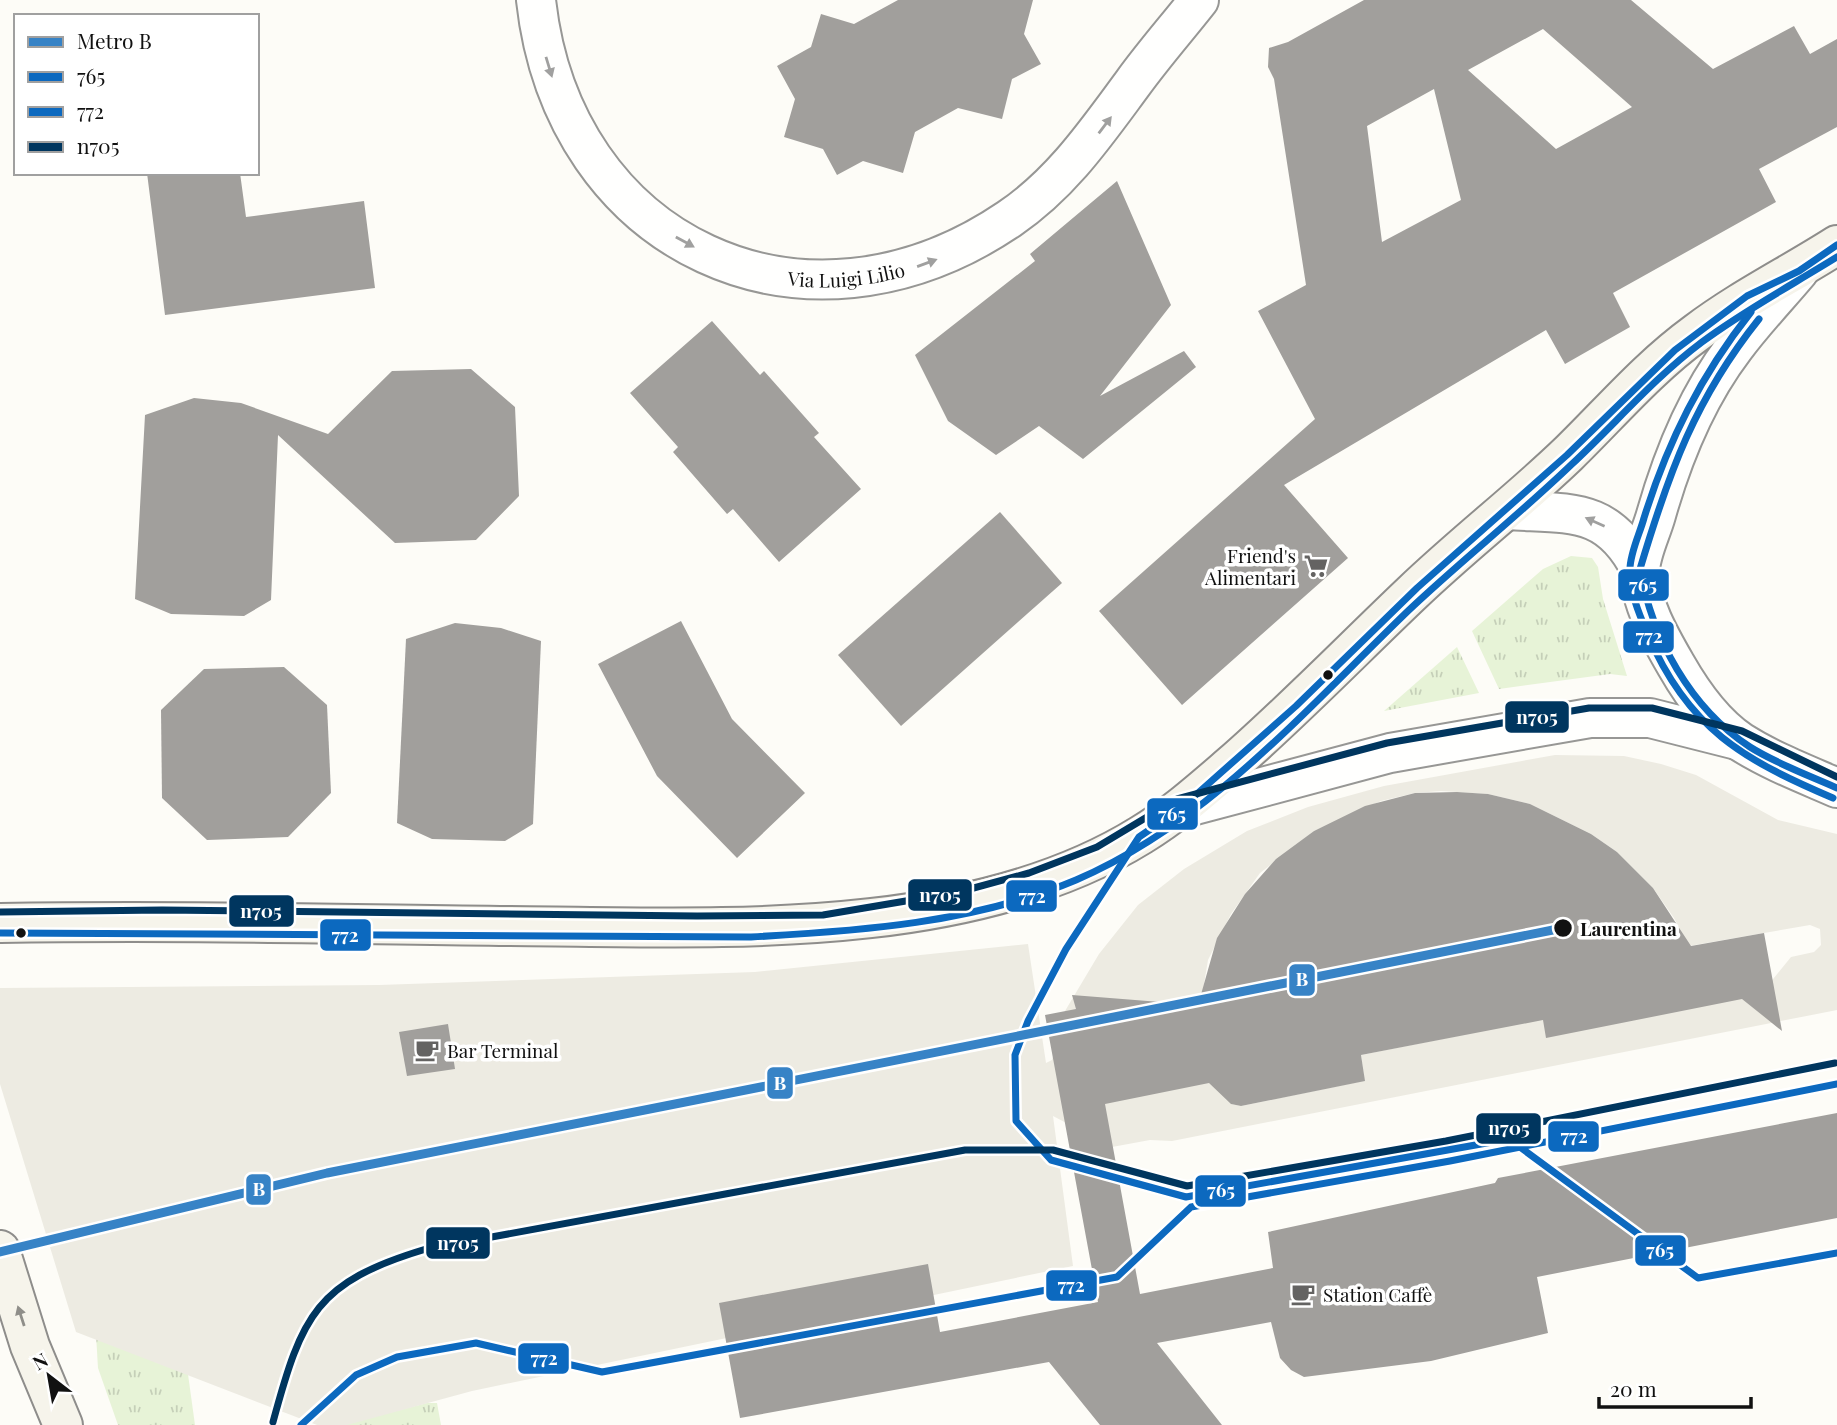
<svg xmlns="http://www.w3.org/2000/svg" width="1837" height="1425" font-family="'Playfair Display',serif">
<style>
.grass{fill:url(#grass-tufts)}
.plaza{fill:#edebe2;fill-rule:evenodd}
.building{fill:#a19f9c;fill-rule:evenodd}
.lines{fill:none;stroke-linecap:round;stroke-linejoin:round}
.minor-casing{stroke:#979795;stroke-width:42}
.secondary-casing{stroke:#8e8d8b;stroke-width:42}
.minor{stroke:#fffffe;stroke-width:38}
.secondary{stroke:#f6f4eb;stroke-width:38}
.bus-1-casing{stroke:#fff;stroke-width:12}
.bus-2-casing{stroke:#fff;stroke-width:12}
.bus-3-casing{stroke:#fff;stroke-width:12}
.bus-1{stroke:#0c69bf;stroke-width:7}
.bus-2{stroke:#0c69bf;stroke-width:7}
.bus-3{stroke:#00365f;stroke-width:7}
.metro-1-casing{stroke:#fff;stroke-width:14}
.metro-1{stroke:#3783c6;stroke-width:9}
.oneway{fill:#a0a09f}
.oneway2{fill:#8f8e89}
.bus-dot{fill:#111;stroke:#fff;stroke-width:2.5}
.labels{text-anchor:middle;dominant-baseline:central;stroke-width:7;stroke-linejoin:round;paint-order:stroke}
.street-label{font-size:19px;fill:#111;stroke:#fff}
.poi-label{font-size:19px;fill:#111;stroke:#fff;text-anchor:start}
.stop-label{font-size:19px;font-weight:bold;fill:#111;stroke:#fff;text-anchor:start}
.line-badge{stroke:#fff;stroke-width:2.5}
.badge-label{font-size:19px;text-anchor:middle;font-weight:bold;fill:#fff}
</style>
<defs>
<pattern id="grass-tufts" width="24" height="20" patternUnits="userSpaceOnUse" patternTransform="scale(1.75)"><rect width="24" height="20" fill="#e7f3d7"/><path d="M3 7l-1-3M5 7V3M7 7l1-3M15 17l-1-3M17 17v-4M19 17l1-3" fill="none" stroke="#c5cfb8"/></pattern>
</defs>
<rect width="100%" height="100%" fill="#fdfcf7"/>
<!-- grass -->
<g class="grass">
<polygon points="1571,556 1592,558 1598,567 1603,599 1627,676 1610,674 1499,689 1472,631 1543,569"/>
<polygon points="1457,647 1479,693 1384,711"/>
<polygon points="95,1318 187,1367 195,1425 118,1425 98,1368"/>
<polygon points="427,1403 437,1403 441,1425 341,1425"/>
</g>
<!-- plaza -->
<path class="plaza" d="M1555 755 1624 756 1661 764 1696 775 1778 820 1837 834V1010L1172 1141 1150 1140 1112 1147 1053 1116 1073 1266 472 1391 347 1425H317L76 1332 0 1084V988L379 985 755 972 1028 944 1046 1063 1052 1060 1065 1011 1099 954 1138 905 1184 869 1247 831 1308 807 1384 786ZM1441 791 1488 794 1530 804 1591 834 1617 852 1653 888 1674 918 1689 946 1810 925 1820 929 1821 945 1814 952 1791 957 1769 984 1775 994 1773 1003 1703 987 1361 1055 1364 1076 1358 1082 1241 1106 1231 1104 1224 1081 1197 1026 1208 960 1231 914 1260 873 1314 831 1381 801 1415 793Z"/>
<!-- building -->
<g class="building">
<polygon points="898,0 1033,0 1024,34 1041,64 1012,79 1002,119 958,108 915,132 903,173 863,161 837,175 823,149 784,137 795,99 777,66 811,47 821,14 854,24"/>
<path d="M1364 0H1631L1713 69 1794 26 1810 54 1837 39V127L1759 169 1776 202 1613 293 1630 327 1565 364 1546 330 1284 485 1348 558 1182 705 1099 611 1315 419 1258 311 1306 285 1274 79 1268 67 1269 48 1288 42ZM1543 29 1632 107 1556 149 1468 70ZM1434 89 1461 200 1382 242 1367 126Z"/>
<polygon points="147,173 240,173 246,217 364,201 375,288 165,315"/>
<polygon points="1117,181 1171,305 1100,396 1184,351 1196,367 1083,459 1039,426 996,455 948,421 915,355 1035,261 1030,254"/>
<polygon points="712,321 760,375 764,371 819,433 814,437 861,489 779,562 733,509 727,514 673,452 678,447 630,393"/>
<polygon points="471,369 515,407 519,496 476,540 395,543 278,435 271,600 244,616 171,614 135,599 145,415 194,398 241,403 328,434 392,371"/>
<polygon points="1000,512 1062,583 901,726 838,655"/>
<polygon points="681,621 732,719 805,793 737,858 657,776 598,664"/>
<polygon points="455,623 501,628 541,641 533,824 505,841 432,839 397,823 406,639"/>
<polygon points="284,667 327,705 331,793 288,837 207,840 162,798 161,710 204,669"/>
<polygon points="1457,792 1488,794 1530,804 1591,834 1617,852 1653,888 1691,946 1764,933 1782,1031 1742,999 1546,1038 1543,1020 1361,1055 1365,1081 1241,1106 1231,1104 1209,1083 1105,1104 1140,1294 1273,1268 1268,1232 1495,1183 1498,1178 1837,1113 1837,1218 1537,1277 1548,1333 1431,1361 1304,1377 1291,1370 1280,1358 1271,1322 1157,1343 1222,1425 1100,1425 1049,1362 740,1418 719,1303 928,1264 940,1332 1098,1302 1045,1015 1076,1009 1072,995 1198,1005 1217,938 1245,894 1276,859 1314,831 1365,806 1415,793"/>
<polygon points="448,1024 455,1069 407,1076 399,1032"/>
</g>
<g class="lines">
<!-- minor casing -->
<g class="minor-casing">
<g id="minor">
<path id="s1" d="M536 0C563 246 804 358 1009 219 1062 183 1096 133 1133 83 1154 54 1177 28 1199 0"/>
<path d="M1799 271C1778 296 1754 321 1734 348 1696 398 1673 455 1656 515 1651 533 1640 554 1640 572 1640 603 1661 639 1676 665 1692 693 1714 724 1741 742 1771 761 1805 774 1837 788"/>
<path d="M1507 510C1569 514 1608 506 1640 569"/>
<polyline points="1180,809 1390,753 1590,718 1650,718 1737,740"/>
</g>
</g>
<!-- secondary casing -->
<g class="secondary-casing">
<g id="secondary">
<path d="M0 923C170 920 340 924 510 926 709 927 965 944 1141 835 1174 815 1202 790 1231 765 1294 710 1352 650 1412 593 1462 545 1518 502 1568 454 1610 413 1648 368 1696 333 1741 299 1790 275 1837 245"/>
<polyline points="0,1250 30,1346 63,1425"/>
</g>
</g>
<!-- minor -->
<use href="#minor" class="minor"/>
<!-- secondary -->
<use href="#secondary" class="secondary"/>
<!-- bus-1 casing -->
<g class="bus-1-casing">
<g id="bus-1">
<path d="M1759 319C1695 399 1669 472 1640 569 1652 638 1690 708 1750 747 1777 764 1808 775 1837 788"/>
<polyline points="1509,1139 1186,1197 1051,1160 1016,1121 1015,1055 1028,1021 1066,949 1139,837 1180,809 1296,706 1417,588 1567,455 1675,350 1747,296 1799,271 1837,245"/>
<polyline points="1509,1139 1698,1278 1837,1253"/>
</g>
</g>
<!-- bus-2 casing -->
<g class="bus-2-casing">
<g id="bus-2">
<path d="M1751 312C1701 375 1668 441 1644 518 1640 533 1630 553 1630 569 1629 591 1640 616 1648 635 1688 729 1744 760 1833 798"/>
<path d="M0 933 751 937C860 931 974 923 1076 880 1209 823 1307 708 1409 610 1462 560 1519 515 1572 464 1616 423 1654 378 1702 342 1745 310 1792 285 1837 257"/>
<polyline points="301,1425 356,1375 397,1357 476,1343 602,1372 1117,1277 1191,1207 1450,1161 1837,1084"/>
</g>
</g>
<!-- bus-3 casing -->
<g class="bus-3-casing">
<g id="bus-3">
<polyline points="0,912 162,910 697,916 823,915 959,892 1029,873 1097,847 1177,799 1387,743 1589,708 1652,708 1742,731 1837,777"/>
<path d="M273 1422C302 1315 316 1282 426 1249L965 1150H1053L1187 1186 1446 1141 1835 1063"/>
</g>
</g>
<!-- bus-1 -->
<use href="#bus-1" class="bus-1"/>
<!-- bus-2 -->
<use href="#bus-2" class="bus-2"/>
<!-- bus-3 -->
<use href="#bus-3" class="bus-3"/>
<!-- metro-1 casing -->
<g class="metro-1-casing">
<polyline id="metro-1" points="0,1252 327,1173 1563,928"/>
</g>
<!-- metro-1 -->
<use href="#metro-1" class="metro-1"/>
</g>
<!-- one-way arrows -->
<defs><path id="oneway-solid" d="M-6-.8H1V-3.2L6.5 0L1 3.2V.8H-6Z" transform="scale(1.75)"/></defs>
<g class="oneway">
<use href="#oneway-solid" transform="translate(549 67) rotate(73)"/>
<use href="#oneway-solid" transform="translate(1105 125) rotate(-53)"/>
<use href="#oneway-solid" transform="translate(685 242) rotate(29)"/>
<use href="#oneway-solid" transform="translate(927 263) rotate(-20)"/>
<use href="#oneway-solid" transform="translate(1595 522) rotate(-156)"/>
</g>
<use class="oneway2" href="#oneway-solid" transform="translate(21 1316) rotate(-108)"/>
<!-- icons -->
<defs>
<g id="supermarket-bare" transform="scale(1.89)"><path d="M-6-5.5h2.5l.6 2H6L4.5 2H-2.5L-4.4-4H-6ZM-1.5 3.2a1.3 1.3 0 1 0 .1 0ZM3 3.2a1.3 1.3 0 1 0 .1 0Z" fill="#646362" stroke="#fff" stroke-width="2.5" paint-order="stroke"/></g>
<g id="cafe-bare" transform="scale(1.89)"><path d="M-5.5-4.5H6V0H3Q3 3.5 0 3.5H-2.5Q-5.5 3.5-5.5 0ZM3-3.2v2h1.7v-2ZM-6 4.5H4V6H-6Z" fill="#646362" stroke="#fff" stroke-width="2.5" paint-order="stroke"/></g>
</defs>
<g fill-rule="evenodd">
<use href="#supermarket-bare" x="1316" y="566"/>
<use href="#cafe-bare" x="427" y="1050"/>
<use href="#cafe-bare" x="1303" y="1294"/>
</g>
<!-- markers -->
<g class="bus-dot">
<circle cx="1328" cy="675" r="6"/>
<circle cx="1563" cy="928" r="10"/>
<circle cx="21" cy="933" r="6"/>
</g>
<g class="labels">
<!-- street labels -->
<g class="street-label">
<text stroke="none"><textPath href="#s1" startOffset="464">Via Luigi Lilio</textPath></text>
</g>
<!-- poi labels -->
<g class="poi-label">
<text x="1296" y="555" text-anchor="end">Friend's<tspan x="1296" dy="22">Alimentari</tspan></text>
<text x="447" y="1050">Bar Terminal</text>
<text x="1323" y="1294">Station Caffè</text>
</g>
<!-- stop labels -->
<g class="stop-label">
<text x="1580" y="928">Laurentina</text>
</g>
</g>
<g class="line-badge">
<rect x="1617" y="568" width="53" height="34" rx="7" fill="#0c69bf"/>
<rect x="1622" y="620" width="53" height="34" rx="7" fill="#0c69bf"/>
<rect x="1504" y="700" width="66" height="34" rx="7" fill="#00365f"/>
<rect x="1146" y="797" width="53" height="34" rx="7" fill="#0c69bf"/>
<rect x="907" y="878" width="66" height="34" rx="7" fill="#00365f"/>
<rect x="1005" y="879" width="53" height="34" rx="7" fill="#0c69bf"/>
<rect x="228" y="894" width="67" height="34" rx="7" fill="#00365f"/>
<rect x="319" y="918" width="53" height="34" rx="7" fill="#0c69bf"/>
<rect x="1288" y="963" width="28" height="34" rx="7" fill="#3783c6"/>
<rect x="766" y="1066" width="28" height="34" rx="7" fill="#3783c6"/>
<rect x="1475" y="1112" width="67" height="33" rx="7" fill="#00365f"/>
<rect x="1547" y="1120" width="53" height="33" rx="7" fill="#0c69bf"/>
<rect x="245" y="1173" width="27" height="33" rx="7" fill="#3783c6"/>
<rect x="1194" y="1174" width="53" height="34" rx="7" fill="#0c69bf"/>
<rect x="425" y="1226" width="66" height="34" rx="7" fill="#00365f"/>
<rect x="1634" y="1234" width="53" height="33" rx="7" fill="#0c69bf"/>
<rect x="1045" y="1269" width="53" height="33" rx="7" fill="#0c69bf"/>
<rect x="517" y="1342" width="53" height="33" rx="7" fill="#0c69bf"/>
</g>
<g class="badge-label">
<text x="1643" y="592">765</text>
<text x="1649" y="643">772</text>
<text x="1537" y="724">n705</text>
<text x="1172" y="821">765</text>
<text x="940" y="902">n705</text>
<text x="1032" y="903">772</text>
<text x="261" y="918">n705</text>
<text x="345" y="942">772</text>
<text x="1302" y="986">B</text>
<text x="780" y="1090">B</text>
<text x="1509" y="1135">n705</text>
<text x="1574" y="1143">772</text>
<text x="259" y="1196">B</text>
<text x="1221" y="1197">765</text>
<text x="458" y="1250">n705</text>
<text x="1660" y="1257">765</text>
<text x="1071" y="1292">772</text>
<text x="544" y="1365">772</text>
</g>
<!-- legend -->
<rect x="14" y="14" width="245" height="161" fill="#ffffff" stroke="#a0a0a0" stroke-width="2"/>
<rect x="28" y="37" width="35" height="10" fill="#3783c6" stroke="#a0a0a0" stroke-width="2"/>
<text x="77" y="49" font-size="21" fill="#111111">Metro B</text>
<rect x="28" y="72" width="35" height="10" fill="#0c69bf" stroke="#a0a0a0" stroke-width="2"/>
<text x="77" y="84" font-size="21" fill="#111111">765</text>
<rect x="28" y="107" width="35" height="10" fill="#0c69bf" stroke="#a0a0a0" stroke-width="2"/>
<text x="77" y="119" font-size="21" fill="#111111">772</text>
<rect x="28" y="142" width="35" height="10" fill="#00365f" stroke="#a0a0a0" stroke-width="2"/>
<text x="77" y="154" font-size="21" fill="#111111">n705</text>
<!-- north arrow -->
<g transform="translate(49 1376) rotate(329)" stroke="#ffffff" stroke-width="5" paint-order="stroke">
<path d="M0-5L12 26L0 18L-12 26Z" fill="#111111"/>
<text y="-10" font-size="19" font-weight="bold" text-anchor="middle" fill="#111111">N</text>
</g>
<!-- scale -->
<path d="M1599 1397v10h152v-10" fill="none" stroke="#111111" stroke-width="3.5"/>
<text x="1610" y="1397" font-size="21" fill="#111111" stroke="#ffffff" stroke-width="5" paint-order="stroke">20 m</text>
</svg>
